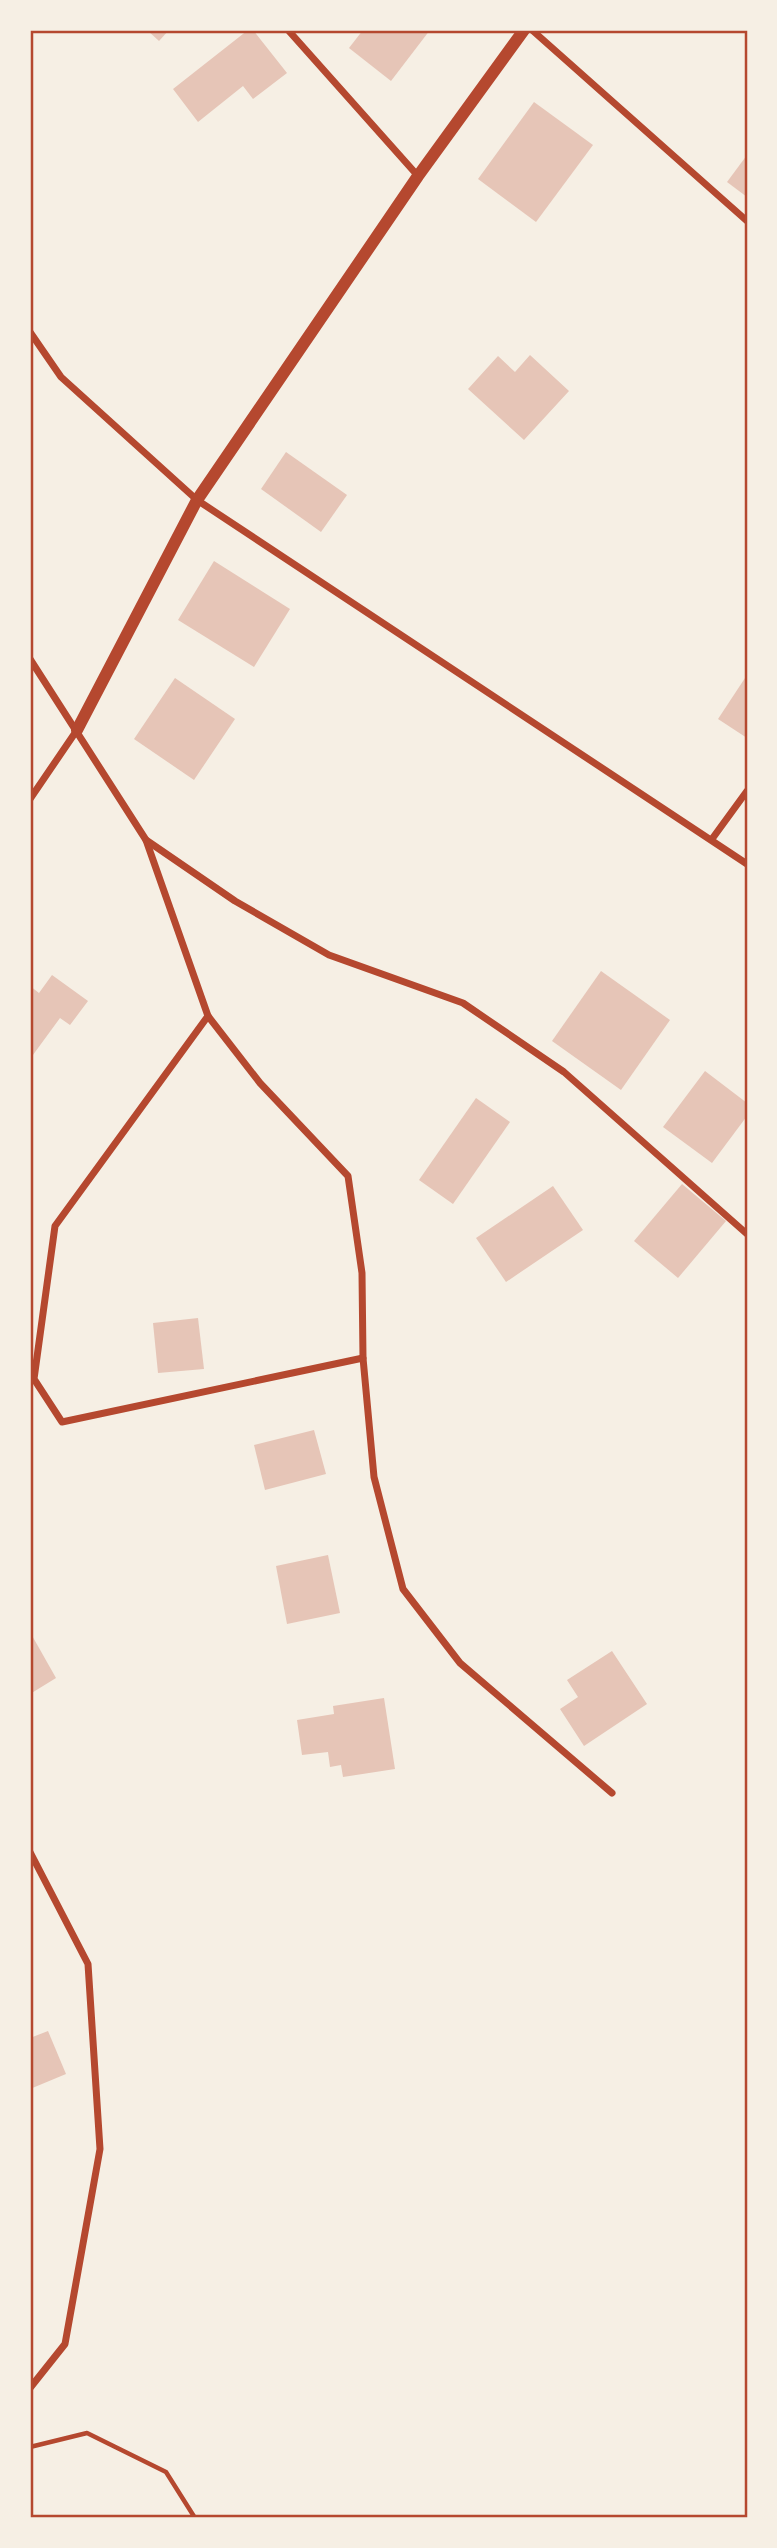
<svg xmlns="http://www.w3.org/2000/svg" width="777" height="2548" font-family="'Golos Text',sans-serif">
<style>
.building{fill:#e6c5b7}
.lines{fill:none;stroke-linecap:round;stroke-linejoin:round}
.path{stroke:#b5482f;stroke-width:4.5}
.minor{stroke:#b5482f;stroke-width:7}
.tertiary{stroke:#b5482f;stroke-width:12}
.neatline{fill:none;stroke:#b5482f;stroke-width:2.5}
</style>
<rect width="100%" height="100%" fill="#f6efe4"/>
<!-- building -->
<g class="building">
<polygon points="147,30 169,30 159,41"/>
<polygon points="248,30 253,30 287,73 253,99 243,86 198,122 173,89"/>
<polygon points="363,30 430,30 391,81 349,48"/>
<polygon points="534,102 593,145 536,222 478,179"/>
<polygon points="747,155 747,197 727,182"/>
<polygon points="530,355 569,391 524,440 468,389 498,356 515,372"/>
<polygon points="286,452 347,495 321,532 261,489"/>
<polygon points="214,561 290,609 254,667 178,620"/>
<polygon points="747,675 747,738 718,719"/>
<polygon points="175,678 235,719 194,780 134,739"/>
<polygon points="601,971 670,1020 621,1090 552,1041"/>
<polygon points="52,975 88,1001 70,1025 60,1018 30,1059 30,986 39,993"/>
<polygon points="705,1071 747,1103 747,1116 712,1163 663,1127"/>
<polygon points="476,1098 510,1122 453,1204 419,1180"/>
<polygon points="682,1184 726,1221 678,1278 634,1241"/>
<polygon points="553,1186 583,1230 506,1282 476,1238"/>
<polygon points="198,1318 204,1369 158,1373 153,1323"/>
<polygon points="314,1430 326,1474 265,1490 254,1445"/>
<polygon points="328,1555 340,1613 287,1624 276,1566"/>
<polygon points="30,1632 56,1678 30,1694"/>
<polygon points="612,1651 647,1704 584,1746 560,1709 578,1697 567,1680"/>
<polygon points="384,1698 395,1769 343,1777 341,1765 330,1767 328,1752 302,1755 297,1720 334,1714 333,1706"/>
<polygon points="48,2031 66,2074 30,2089 30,2038"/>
</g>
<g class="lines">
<!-- path -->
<polyline class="path" points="30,2447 87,2433 166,2472 195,2518"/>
<!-- minor -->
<g class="minor">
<polyline points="288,30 418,176"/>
<polyline points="532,30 747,221"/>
<polyline points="30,332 61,377 197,500 747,864"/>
<polyline points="30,659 146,840 235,901 329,955 463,1003 564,1072 747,1234"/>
<polyline points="30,799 77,730"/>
<polyline points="712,839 747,791"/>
<polyline points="146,840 208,1016 260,1083 348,1176 362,1273 363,1358 374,1477 403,1589 460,1663 612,1793"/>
<polyline points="208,1016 55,1226 34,1379 62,1422 363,1358"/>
<polyline points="30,1852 88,1964 100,2149 65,2344 30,2388"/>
</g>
<!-- tertiary -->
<polyline class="tertiary" points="77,730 197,500 418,176 524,30"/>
</g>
<!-- border -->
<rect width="777" height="2548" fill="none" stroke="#f6efe4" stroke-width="63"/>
<rect x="32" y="32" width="714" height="2484" class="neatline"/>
</svg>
